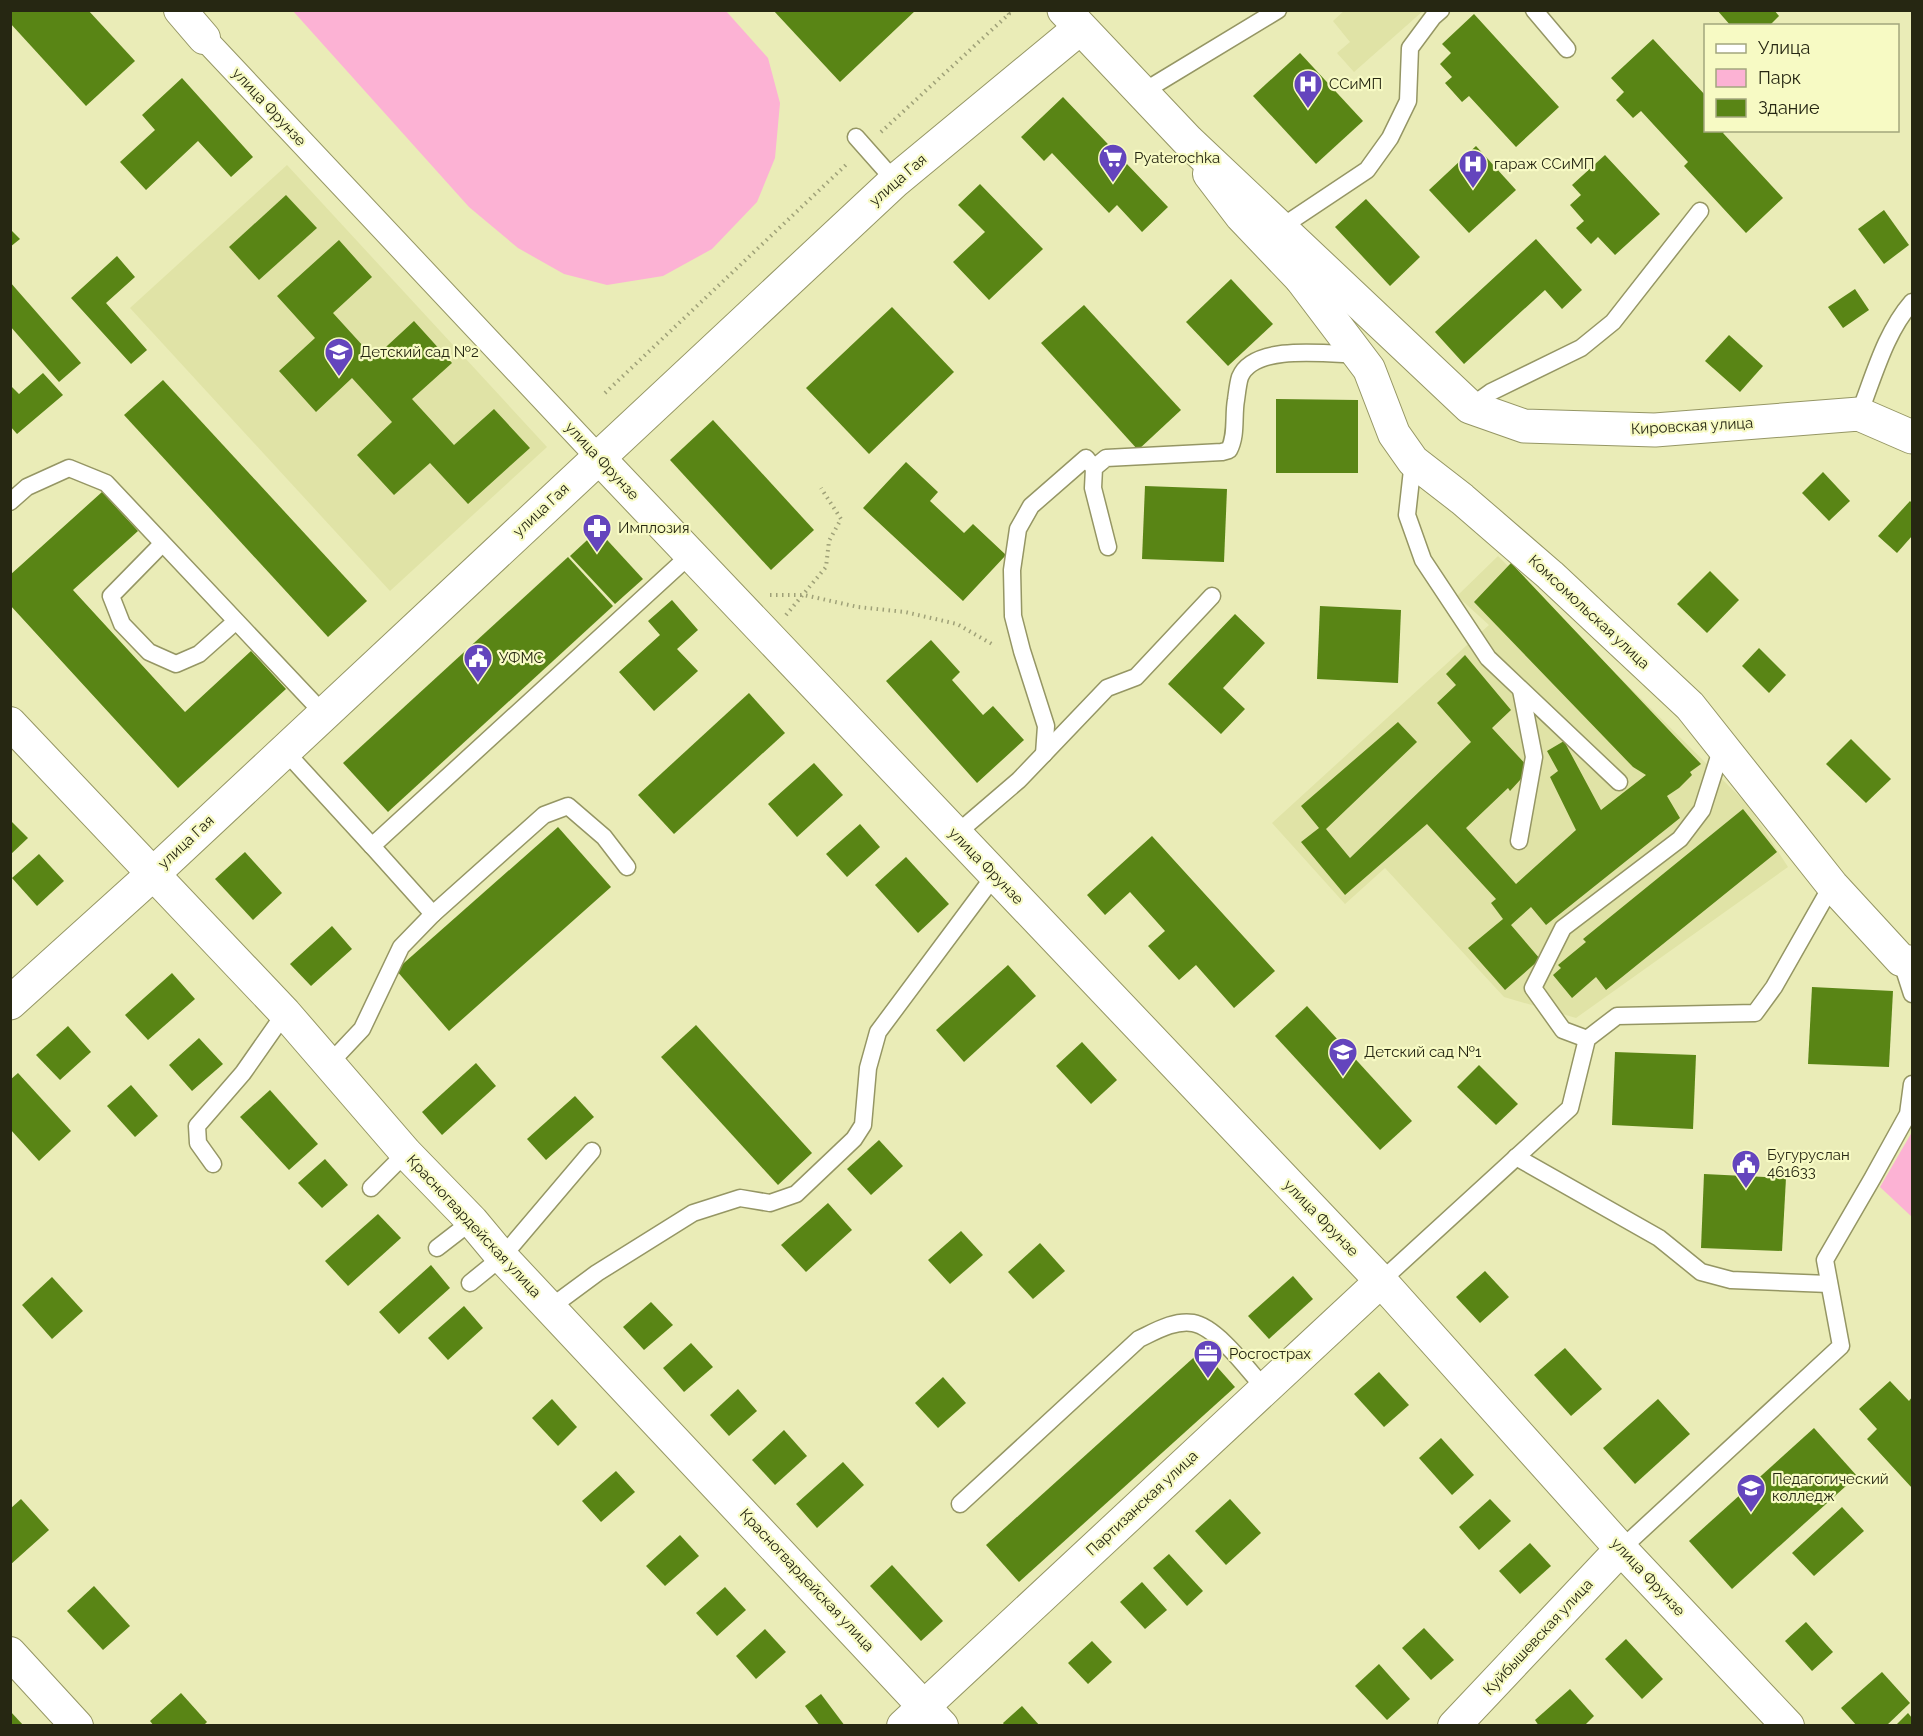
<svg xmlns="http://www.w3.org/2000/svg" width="1923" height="1736" font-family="Raleway,sans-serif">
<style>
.built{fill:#e0e3a6}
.green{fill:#fcb2d4}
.building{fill:#598515}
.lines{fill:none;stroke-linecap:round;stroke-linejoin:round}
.service-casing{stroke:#959664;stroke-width:19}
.pedestrian-casing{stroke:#959664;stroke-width:26}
.minor-casing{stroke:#959664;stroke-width:34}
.tertiary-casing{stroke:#959664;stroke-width:35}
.secondary-casing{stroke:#959664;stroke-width:35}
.path{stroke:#9fa178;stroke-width:4;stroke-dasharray:1.5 4.5;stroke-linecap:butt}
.service{stroke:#fff;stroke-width:16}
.pedestrian{stroke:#fff;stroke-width:24}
.minor{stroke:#fff;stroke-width:32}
.tertiary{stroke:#fff;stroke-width:33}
.secondary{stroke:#fff;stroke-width:33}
.labels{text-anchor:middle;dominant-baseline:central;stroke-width:4.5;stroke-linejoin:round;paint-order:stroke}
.poi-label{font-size:15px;fill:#262712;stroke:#f7fac4;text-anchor:start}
.street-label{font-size:15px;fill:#262712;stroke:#f7fac4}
</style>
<rect width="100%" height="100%" fill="#eaecb7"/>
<!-- built -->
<g class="built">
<polygon points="1345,10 1423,10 1423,11 1354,72 1337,53 1350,42 1333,21"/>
<polygon points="287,165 547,447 390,591 130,308"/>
<polygon points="1498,556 1748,805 1788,867 1576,1018 1504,997 1385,868 1345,904 1272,823 1489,625 1457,596"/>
</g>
<!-- green -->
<g class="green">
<polygon points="293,11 726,11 768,58 780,103 775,158 757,202 712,249 663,276 607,285 564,274 518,248 469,207"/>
<polygon points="1912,1132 1912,1217 1880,1187"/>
</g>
<!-- building -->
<g class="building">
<polygon points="10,10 88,10 135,61 86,106 10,23"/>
<polygon points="773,10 916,10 840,82"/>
<polygon points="1717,10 1774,10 1779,16 1769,26 1731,26"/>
<polygon points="1474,14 1559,107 1516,147 1469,96 1462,102 1445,83 1452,77 1440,64 1451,53 1442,44"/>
<polygon points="1653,39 1706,96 1706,130 1726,130 1723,133 1783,198 1746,233 1684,166 1688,162 1641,111 1633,118 1616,100 1624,92 1611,78"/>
<polygon points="1300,53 1363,121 1316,164 1253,96"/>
<polygon points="182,78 253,157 231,177 198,141 146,190 120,162 155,130 142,115"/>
<polygon points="1063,97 1168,207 1142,232 1117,205 1109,213 1052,153 1044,161 1021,137"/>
<polygon points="1476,146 1516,190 1469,233 1429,190"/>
<polygon points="1605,155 1660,214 1615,255 1598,237 1591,244 1576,228 1584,221 1570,205 1581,195 1572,185"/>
<polygon points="980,184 1043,249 989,300 953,262 985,232 958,205"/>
<polygon points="286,195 317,228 259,280 229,247"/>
<polygon points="1366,199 1420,257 1390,286 1335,227"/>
<polygon points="1884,210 1909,245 1884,264 1858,229"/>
<polygon points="10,229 20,239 10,247"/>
<polygon points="1536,239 1582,290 1562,309 1545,290 1464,364 1435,332"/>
<polygon points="339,240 372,277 333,313 374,358 414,321 452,363 412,399 454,445 494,409 530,448 468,504 430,463 394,495 357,455 392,422 352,378 316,412 279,371 315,338 277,296"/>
<polygon points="117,256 135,277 106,303 147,350 131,364 71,298"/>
<polygon points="1231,279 1273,324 1228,366 1186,322"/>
<polygon points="10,282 81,363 59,382 10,326"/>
<polygon points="1855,289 1869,310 1843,328 1828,307"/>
<polygon points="1084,305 1181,410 1138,450 1041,343"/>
<polygon points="892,307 954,372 869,454 806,388"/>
<polygon points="1729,335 1763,366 1740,392 1705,361"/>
<polygon points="43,373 63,395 17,434 10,426 10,385 19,394"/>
<polygon points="163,380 367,601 328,637 124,415"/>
<polygon points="1276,399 1358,400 1358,473 1276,473"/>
<polygon points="713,420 814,530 771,570 670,460"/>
<polygon points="906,462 938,492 930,501 964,533 973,524 1006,555 963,601 863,508"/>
<polygon points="1823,472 1850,501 1829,521 1802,493"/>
<polygon points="1145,486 1227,489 1224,562 1142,559"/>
<polygon points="102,492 138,531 73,590 185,712 251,651 286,689 178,788 10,605 10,575"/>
<polygon points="1910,501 1912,503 1912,536 1897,553 1878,536"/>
<polygon points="598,530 643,579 615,604 570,556"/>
<polygon points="568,557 613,606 388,812 343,763"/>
<polygon points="1511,563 1701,764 1690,772 1692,775 1679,788 1667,796 1680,818 1546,925 1531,907 1511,925 1540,959 1505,990 1468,948 1503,919 1491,903 1496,899 1427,824 1345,895 1301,842 1319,828 1301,806 1398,722 1417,742 1326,829 1350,858 1471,742 1437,703 1456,685 1446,674 1465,655 1511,710 1492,728 1530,769 1510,791 1508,788 1466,828 1516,884 1576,830 1550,777 1558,771 1547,751 1564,741 1601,810 1646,775 1633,767 1474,602"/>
<polygon points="1710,571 1739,600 1707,633 1677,604"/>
<polygon points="672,600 698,630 677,649 698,671 654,711 619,672 660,635 648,621"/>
<polygon points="1320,606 1401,610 1398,683 1317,679"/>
<polygon points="1235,614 1265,643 1223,688 1245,709 1221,734 1168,684"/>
<polygon points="931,640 960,672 952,680 983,715 993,706 1024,740 977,783 886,681"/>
<polygon points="1759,648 1786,675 1769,693 1742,666"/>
<polygon points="749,693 785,733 674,834 638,795"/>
<polygon points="1851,739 1891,779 1866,803 1826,764"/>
<polygon points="814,763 843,795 797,837 768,804"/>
<polygon points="1743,809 1777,852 1606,990 1596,977 1572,998 1553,975 1561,968 1558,965 1586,942 1583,939"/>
<polygon points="10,820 28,838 10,855"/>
<polygon points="860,824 880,847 847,877 826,854"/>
<polygon points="558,827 611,887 449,1031 396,970"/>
<polygon points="1152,836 1275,971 1234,1008 1196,965 1179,980 1148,946 1165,931 1130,892 1105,915 1087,895"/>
<polygon points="245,852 282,893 253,920 215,879"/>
<polygon points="39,854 64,881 37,906 12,878"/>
<polygon points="906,857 949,904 918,933 875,885"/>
<polygon points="332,926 352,949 311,986 290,964"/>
<polygon points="1008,965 1036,996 964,1062 936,1030"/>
<polygon points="172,973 195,999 148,1040 125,1015"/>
<polygon points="1812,987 1893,991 1889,1067 1808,1064"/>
<polygon points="1307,1006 1412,1121 1380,1150 1275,1036"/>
<polygon points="696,1025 812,1153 778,1185 661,1057"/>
<polygon points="68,1026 91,1052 60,1080 36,1055"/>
<polygon points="199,1038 223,1064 192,1091 169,1065"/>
<polygon points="1082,1042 1117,1080 1091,1104 1056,1066"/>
<polygon points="1615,1052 1696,1055 1693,1129 1612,1125"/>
<polygon points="476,1063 496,1086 442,1135 422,1112"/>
<polygon points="1479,1065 1518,1104 1496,1125 1457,1087"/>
<polygon points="18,1073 71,1131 39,1161 10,1129 10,1080"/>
<polygon points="131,1085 158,1116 135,1137 107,1106"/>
<polygon points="270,1090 318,1144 289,1170 240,1117"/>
<polygon points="575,1096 594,1117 546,1160 527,1139"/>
<polygon points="879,1140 903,1166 871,1195 847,1169"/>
<polygon points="325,1159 348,1185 322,1208 298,1183"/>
<polygon points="1704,1174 1786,1178 1782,1251 1701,1248"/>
<polygon points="828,1203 852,1230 806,1272 781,1245"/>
<polygon points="378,1214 401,1238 348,1286 325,1261"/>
<polygon points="961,1231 983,1255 950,1284 928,1260"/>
<polygon points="1040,1243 1065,1271 1033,1299 1008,1272"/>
<polygon points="431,1265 450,1288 399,1334 379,1312"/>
<polygon points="1485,1271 1509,1297 1480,1323 1456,1297"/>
<polygon points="1293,1276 1313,1299 1269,1339 1248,1316"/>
<polygon points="52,1277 83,1311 52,1339 22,1305"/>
<polygon points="651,1302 673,1325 644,1350 623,1327"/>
<polygon points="464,1306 483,1328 448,1360 428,1338"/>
<polygon points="691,1343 713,1367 684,1392 663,1368"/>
<polygon points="1565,1348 1602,1389 1571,1416 1534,1375"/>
<polygon points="1202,1350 1235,1387 1019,1582 986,1545"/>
<polygon points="1379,1372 1409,1405 1384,1427 1354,1394"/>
<polygon points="943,1377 966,1403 938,1428 915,1403"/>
<polygon points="1890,1381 1909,1401 1912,1397 1912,1488 1867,1439 1877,1429 1859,1409"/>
<polygon points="738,1389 757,1411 729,1436 710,1415"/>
<polygon points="552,1399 577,1427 558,1446 532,1418"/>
<polygon points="1658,1399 1690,1434 1635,1484 1603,1448"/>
<polygon points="1814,1428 1857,1476 1732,1589 1689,1541"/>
<polygon points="784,1430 807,1456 775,1485 752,1460"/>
<polygon points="1441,1438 1474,1475 1452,1495 1419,1458"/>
<polygon points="843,1462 864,1485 817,1528 796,1504"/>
<polygon points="616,1471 635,1492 601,1522 582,1501"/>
<polygon points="21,1499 49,1530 10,1565 10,1509"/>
<polygon points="1230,1499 1261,1533 1226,1565 1195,1531"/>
<polygon points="1490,1499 1511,1521 1479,1550 1459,1527"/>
<polygon points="1842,1507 1864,1531 1814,1576 1792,1553"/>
<polygon points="680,1535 699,1556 665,1586 646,1566"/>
<polygon points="1530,1543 1551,1566 1520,1594 1499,1571"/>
<polygon points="1169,1554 1203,1591 1187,1606 1153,1568"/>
<polygon points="892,1565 943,1621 921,1641 870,1586"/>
<polygon points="1142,1582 1167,1610 1145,1629 1120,1602"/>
<polygon points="94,1586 130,1626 103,1650 67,1611"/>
<polygon points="725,1587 746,1610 717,1636 696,1613"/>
<polygon points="1806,1622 1833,1652 1812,1671 1785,1641"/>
<polygon points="1424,1628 1454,1660 1431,1680 1402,1648"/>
<polygon points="765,1629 786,1652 756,1679 736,1656"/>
<polygon points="1626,1639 1663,1679 1642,1699 1605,1659"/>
<polygon points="1092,1641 1112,1662 1088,1684 1068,1663"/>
<polygon points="1379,1664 1410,1699 1387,1720 1355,1686"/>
<polygon points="1882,1672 1910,1703 1886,1726 1857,1726 1841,1708"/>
<polygon points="1570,1689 1594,1716 1584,1726 1539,1726 1535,1720"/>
<polygon points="181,1693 207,1722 203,1726 154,1726 150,1721"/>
<polygon points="821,1694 845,1726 820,1726 805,1706"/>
<polygon points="1022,1706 1040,1726 1005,1726 1003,1723"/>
<polygon points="10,1711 24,1726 10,1726"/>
<polygon points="1908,1713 1912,1718 1912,1726 1895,1726"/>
</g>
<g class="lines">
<!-- service casing -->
<g class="service-casing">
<g id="service">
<polyline points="1534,10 1567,49"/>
<polyline points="1141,93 1278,10"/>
<polyline points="856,137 895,181"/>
<polyline points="1280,228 1367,170 1390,138 1408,101 1410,48 1433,17 1441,10"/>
<polyline points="1470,407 1491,392 1581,348 1613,322 1700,211"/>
<path d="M1859 414C1874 376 1885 333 1912 302"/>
<polyline points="1413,461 1407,515 1423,560 1488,658 1619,782"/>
<polyline points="10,502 27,487 69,468 106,483 323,713"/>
<polyline points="162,544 111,596 122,624 149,652 176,664 199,654 235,622"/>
<path d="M1108 547 1093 488 1094 468 1106 458 1222 452 1229 450C1237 435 1233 416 1236 400 1237 393 1238 383 1240 377 1254 343 1329 354 1359 355"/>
<polyline points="284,750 372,846 690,555"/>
<polyline points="1044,754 1046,726 1022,651 1013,616 1012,570 1018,529 1031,506 1086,458 1094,468"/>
<polyline points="956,834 1019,780 1107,688 1136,677 1212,596"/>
<polyline points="1519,841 1534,757 1521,690"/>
<polyline points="372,846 433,914"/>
<polyline points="1901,960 1912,994"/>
<polyline points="1587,1039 1563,1030 1533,988 1563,928 1680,839 1702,810 1722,747"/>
<polyline points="329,1064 362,1029 401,947 433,914 544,815 568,806 604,837 627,867"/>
<polyline points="1516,1157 1659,1238 1701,1272 1731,1280 1829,1284"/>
<polyline points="213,1164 198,1143 197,1126 243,1073 285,1013"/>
<polyline points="371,1188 406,1153"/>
<polyline points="437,1248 472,1221"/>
<polyline points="1381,1281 1570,1108 1587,1039 1617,1016 1755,1013 1774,987 1832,885"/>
<polyline points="470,1283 502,1257 592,1151"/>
<polyline points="551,1307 597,1273 693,1213 740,1198 770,1203 796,1194 854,1139 863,1125 868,1068 878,1032 995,875"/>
<path d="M960 1504 1139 1339C1156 1331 1174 1320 1193 1323 1217 1327 1249 1371 1265 1389"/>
<polyline points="1621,1549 1841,1346 1825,1260 1872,1179 1908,1114 1912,1084"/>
</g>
</g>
<!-- pedestrian casing -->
<g class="pedestrian-casing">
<polyline id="pedestrian" points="204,38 598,457"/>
</g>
<!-- minor casing -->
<g class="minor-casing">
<g id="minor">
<polyline points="180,10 204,38"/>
<polyline points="1209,174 1241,216 1301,279"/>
<polyline points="1299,246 1301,279 1369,369 1394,434 1413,461 1462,499 1550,575 1690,706 1832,885 1901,960 1912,962"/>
<polyline points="598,457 1381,1281 1621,1549 1788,1726"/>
<polyline points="10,723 285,1013 406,1153 472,1221 502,1257 942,1726"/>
<polyline points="10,1653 77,1726"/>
<polyline points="903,1726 1381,1281"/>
<polyline points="1454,1726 1621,1549"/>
</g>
</g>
<!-- tertiary casing -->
<g class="tertiary-casing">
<polyline id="tertiary" points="10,1003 154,873 895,181 1080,28"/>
</g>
<!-- secondary casing -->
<g class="secondary-casing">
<polyline id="secondary" points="1064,10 1188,141 1470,407 1524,426 1655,430 1859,414 1912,437"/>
</g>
<!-- path -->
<g class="path">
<polyline points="881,132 1009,14 1006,10"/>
<polyline points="605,393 849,162"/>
<polyline points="770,595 804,595 858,607 905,612 957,624 992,644"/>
<polyline points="786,615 826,567 829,541 841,519 821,488"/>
</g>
<!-- service -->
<use href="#service" class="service"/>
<!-- pedestrian -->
<use href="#pedestrian" class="pedestrian"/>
<!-- minor -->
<use href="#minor" class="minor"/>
<!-- tertiary -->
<use href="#tertiary" class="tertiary"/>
<!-- secondary -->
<use href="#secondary" class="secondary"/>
</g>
<!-- icons -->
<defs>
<g id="hospital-pin" transform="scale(1.5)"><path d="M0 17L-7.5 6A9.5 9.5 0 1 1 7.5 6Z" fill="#6445bd" stroke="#f7fac4"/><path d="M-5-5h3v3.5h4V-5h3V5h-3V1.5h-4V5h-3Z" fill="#fff"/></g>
<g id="supermarket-pin" transform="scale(1.5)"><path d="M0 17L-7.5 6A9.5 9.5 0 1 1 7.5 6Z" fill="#6445bd" stroke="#f7fac4"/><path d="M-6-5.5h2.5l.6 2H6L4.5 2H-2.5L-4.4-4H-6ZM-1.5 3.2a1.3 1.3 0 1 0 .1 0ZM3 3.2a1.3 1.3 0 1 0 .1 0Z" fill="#fff"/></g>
<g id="school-pin" transform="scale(1.5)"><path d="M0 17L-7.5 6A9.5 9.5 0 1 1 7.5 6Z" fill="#6445bd" stroke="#f7fac4"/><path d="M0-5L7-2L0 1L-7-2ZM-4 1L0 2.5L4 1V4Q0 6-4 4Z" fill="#fff"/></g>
<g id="pharmacy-pin" transform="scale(1.5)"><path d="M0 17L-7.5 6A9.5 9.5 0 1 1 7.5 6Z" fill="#6445bd" stroke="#f7fac4"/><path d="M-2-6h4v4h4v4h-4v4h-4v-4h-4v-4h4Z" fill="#fff"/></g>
<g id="civic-pin" transform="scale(1.5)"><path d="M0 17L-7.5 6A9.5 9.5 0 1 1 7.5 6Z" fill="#6445bd" stroke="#f7fac4"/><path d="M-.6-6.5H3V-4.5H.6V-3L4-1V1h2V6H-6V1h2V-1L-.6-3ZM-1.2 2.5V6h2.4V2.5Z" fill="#fff"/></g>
<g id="office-pin" transform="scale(1.5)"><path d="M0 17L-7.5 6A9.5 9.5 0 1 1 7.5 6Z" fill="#6445bd" stroke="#f7fac4"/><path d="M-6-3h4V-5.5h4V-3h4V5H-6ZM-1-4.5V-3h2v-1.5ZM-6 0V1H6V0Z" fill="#fff"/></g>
<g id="university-pin" transform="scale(1.5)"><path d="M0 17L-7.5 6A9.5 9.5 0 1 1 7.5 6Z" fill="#6445bd" stroke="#f7fac4"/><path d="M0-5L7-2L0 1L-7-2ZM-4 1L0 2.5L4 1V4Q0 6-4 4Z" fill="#fff"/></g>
</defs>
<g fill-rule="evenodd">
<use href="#hospital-pin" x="1308" y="84"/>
<use href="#supermarket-pin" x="1113" y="158"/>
<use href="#hospital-pin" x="1473" y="164"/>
<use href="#school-pin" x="339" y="352"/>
<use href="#pharmacy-pin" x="597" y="528"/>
<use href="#civic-pin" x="478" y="658"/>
<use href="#school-pin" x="1343" y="1052"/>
<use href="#civic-pin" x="1746" y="1164"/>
<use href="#office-pin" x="1208" y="1354"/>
<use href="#university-pin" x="1751" y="1488"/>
</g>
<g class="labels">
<!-- poi labels -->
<g class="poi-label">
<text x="1329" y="84">ССиМП</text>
<text x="1134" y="158">Pyaterochka</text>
<text x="1494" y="164">гараж ССиМП</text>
<text x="360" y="352">Детский сад №2</text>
<text x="618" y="528">Имплозия</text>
<text x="499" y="658">УФМС</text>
<text x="1364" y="1052">Детский сад №1</text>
<text x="1767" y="1155">Бугуруслан<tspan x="1767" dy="17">461633</tspan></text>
<text x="1229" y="1354">Росгострах</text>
<text x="1772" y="1479">Педагогический<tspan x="1772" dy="17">колледж</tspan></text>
</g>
<!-- street labels -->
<g class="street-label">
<text transform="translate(269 107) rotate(47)">улица Фрунзе</text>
<text transform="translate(898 180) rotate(-41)">улица Гая</text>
<text transform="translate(1692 426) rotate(-3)">Кировская улица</text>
<text transform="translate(602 461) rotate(47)">улица Фрунзе</text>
<text transform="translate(541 510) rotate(-43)">улица Гая</text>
<text transform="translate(1589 612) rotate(43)">Комсомольская улица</text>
<text transform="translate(186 842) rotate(-43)">улица Гая</text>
<text transform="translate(986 866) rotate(46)">улица Фрунзе</text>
<text transform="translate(1321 1218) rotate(46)">улица Фрунзе</text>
<text transform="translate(474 1226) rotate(47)">Красногвардейская улица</text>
<text transform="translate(1142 1503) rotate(-43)">Партизанская улица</text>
<text transform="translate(1648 1577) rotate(47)">улица Фрунзе</text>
<text transform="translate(807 1580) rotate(47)">Красногвардейская улица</text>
<text transform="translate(1538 1637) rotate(-47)">Куйбышевская улица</text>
</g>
</g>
<!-- border -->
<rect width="1923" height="1736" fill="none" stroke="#262712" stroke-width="24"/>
<!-- legend -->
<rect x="1704" y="24" width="195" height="108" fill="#f7fac4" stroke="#a3a67d" stroke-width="1.5"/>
<rect x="1716" y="44" width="30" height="9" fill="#ffffff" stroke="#a3a67d" stroke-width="1.5"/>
<text x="1758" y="54" font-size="18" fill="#262712">Улица</text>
<rect x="1716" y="69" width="30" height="18" fill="#fcb2d4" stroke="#a3a67d" stroke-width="1.5"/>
<text x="1758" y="84" font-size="18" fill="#262712">Парк</text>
<rect x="1716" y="99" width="30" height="18" fill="#598515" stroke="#a3a67d" stroke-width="1.5"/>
<text x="1758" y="114" font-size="18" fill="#262712">Здание</text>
</svg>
